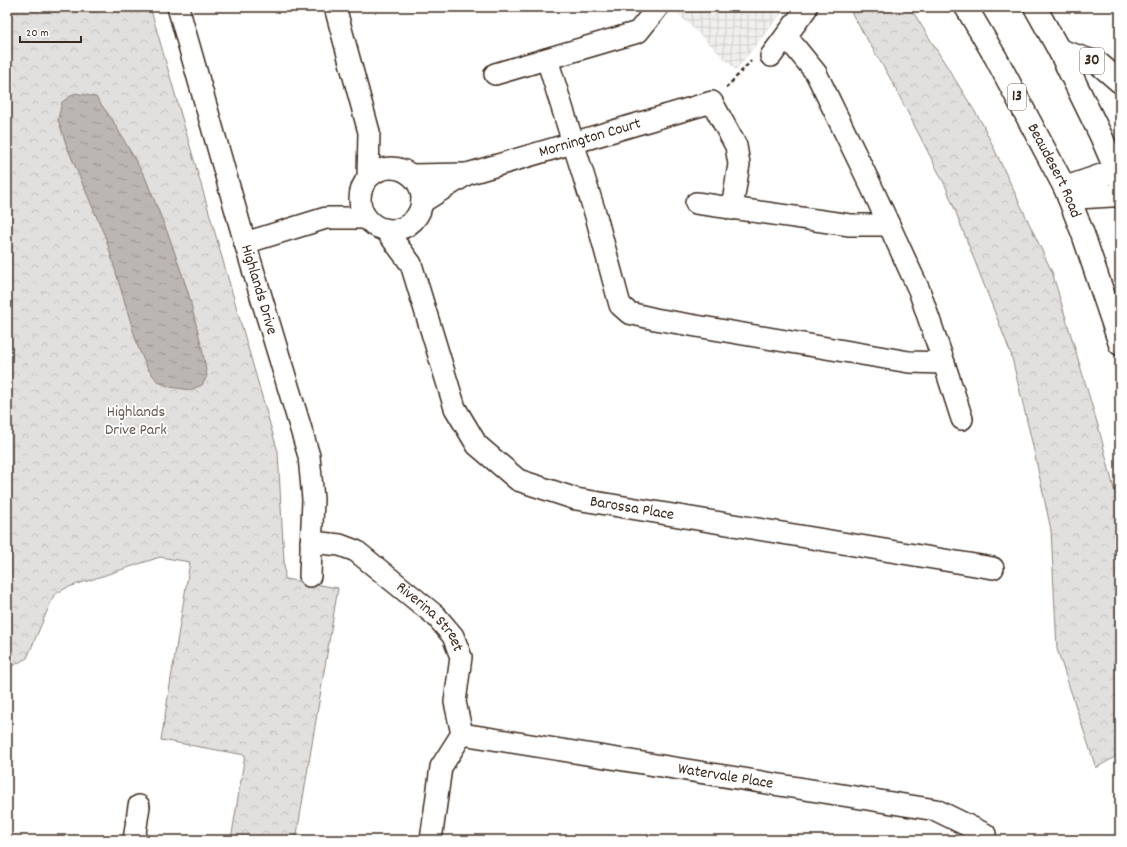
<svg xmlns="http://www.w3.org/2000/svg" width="1127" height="847" font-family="Dekko,sans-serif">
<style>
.industrial{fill:url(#industrial-grid)}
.forest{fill:url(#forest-crowns);stroke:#8e857e}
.water{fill:url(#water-ripples);stroke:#887e77}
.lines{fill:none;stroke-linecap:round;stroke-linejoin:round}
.minor-casing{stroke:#3b2a1e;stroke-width:24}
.major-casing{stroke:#3b2a1e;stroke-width:25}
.highway-casing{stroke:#3b2a1e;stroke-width:25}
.path{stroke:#3b2a1e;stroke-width:2.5;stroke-dasharray:4 3;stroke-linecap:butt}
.minor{stroke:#fff;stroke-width:21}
.major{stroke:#fff;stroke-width:22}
.highway{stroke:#fff;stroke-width:22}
.labels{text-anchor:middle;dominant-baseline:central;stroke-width:3.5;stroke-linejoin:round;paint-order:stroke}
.shield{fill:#fff;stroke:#766a62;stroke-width:1}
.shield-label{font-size:15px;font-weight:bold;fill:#3b2a1e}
.street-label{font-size:16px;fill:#3b2a1e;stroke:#fff}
.park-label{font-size:16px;fill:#65584e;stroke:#fff}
</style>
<defs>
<pattern id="industrial-grid" width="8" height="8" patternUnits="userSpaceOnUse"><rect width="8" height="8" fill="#f1efee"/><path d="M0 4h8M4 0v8" fill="none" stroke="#d0cdcc"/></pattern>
<pattern id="forest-crowns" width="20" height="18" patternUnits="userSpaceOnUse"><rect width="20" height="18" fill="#e2e0de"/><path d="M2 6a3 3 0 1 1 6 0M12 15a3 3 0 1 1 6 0" fill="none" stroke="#c3c0be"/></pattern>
<pattern id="water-ripples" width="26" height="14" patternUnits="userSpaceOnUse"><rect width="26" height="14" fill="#bcb6b3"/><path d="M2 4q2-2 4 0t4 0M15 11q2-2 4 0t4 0" fill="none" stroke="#9a9491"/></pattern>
</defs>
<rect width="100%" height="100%" fill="#fff"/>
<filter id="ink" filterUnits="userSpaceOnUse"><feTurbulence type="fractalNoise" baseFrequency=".025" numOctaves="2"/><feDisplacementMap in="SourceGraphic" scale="8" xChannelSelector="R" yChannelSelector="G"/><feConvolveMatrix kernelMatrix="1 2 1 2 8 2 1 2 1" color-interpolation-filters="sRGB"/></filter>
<g filter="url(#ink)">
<!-- industrial -->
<polygon class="industrial" points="671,7 787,7 736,70"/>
<!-- forest -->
<g class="forest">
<polygon points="7,7 150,7 278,452 285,579 338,588 296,840 231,840 245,755 161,740 190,562 160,557 66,588 54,595 27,658 7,669"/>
<polygon points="848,7 910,7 982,123 1052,272 1099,429 1120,513 1120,754 1096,768 1057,649 1051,530 1032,442 1011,354 946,187 890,78"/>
</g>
<!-- water -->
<polygon class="water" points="75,93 96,97 113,121 145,177 170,239 188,292 202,348 207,376 202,385 190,390 170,387 158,382 147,368 138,347 106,239 67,147 58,119 62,102"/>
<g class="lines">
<!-- minor casing -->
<g class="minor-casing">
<g id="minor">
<path id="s1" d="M178 7 245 243 309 456 313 499 310 576"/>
<polyline points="335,7 369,132 368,177"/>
<polyline points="771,56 806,9"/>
<polyline points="547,59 596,216 620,305 629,313 655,319 909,362 944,363 919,290 872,188 816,73 786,36"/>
<polyline points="495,74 638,32 658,7"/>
<circle cx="391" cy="199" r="31"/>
<polyline points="411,175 467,174"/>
<path id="s2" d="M422 202 467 174 712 102 736 146 739 164 732 209"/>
<polyline points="696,203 850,225 889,225"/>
<path id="s3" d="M385 229 411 264 455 408 477 445 518 480 576 499 993 568"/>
<polyline points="245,243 326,218 366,218"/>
<polyline points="944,363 962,419"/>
<path id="s4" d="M311 542 340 545 356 551 436 616 453 636 461 657 455 702 462 734 441 767 431 840"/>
<path id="s5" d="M462 734 936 810 985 834"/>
<polyline points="134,840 139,806"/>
</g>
</g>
<!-- major casing -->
<g class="major-casing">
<g id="major">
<polyline points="1065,188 1120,169"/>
<polyline points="1069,198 1120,195"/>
</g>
</g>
<!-- highway casing -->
<g class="highway-casing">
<g id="highway">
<path id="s6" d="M966 7 996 58 1065 188 1083 234 1120 344"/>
<polyline points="1035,7 1059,50 1101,136 1120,180"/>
<polyline points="1059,50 1098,63 1120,82"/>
</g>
</g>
<!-- path -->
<g class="path">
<polyline points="726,88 751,61"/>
<polyline points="1117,226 1120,232"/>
</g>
<!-- minor -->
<use href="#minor" class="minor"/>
<!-- major -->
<use href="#major" class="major"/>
<!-- highway -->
<use href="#highway" class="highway"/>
</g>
</g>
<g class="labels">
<!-- shield labels -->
<g class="shield">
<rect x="1080" y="48" width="24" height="26" rx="3"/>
<rect x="1008" y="84" width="18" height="26" rx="3"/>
</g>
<g class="shield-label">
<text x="1092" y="61">30</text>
<text x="1017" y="97">13</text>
</g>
<!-- street labels -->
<g class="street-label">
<text stroke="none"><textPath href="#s2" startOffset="181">Mornington Court</textPath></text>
<text stroke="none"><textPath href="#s6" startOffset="186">Beaudesert Road</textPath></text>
<text stroke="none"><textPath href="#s1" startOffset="294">Highlands Drive</textPath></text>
<text stroke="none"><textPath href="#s3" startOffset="409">Barossa Place</textPath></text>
<text stroke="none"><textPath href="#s4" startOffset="146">Riverina Street</textPath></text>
<text stroke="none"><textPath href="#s5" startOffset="267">Watervale Place</textPath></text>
</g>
<!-- park labels -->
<g class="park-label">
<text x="136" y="412">Highlands<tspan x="136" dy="18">Drive Park</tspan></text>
</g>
</g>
<!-- margin -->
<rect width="1127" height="847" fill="none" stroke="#fff" stroke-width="24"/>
<rect x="12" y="12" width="1103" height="823" fill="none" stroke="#3b2a1e" stroke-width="1.5" filter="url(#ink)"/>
<!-- scale -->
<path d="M20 36v6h61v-6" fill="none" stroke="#3b2a1e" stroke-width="2"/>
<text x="26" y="36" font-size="12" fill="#3b2a1e" stroke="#ffffff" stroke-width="3" paint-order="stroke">20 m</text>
</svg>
